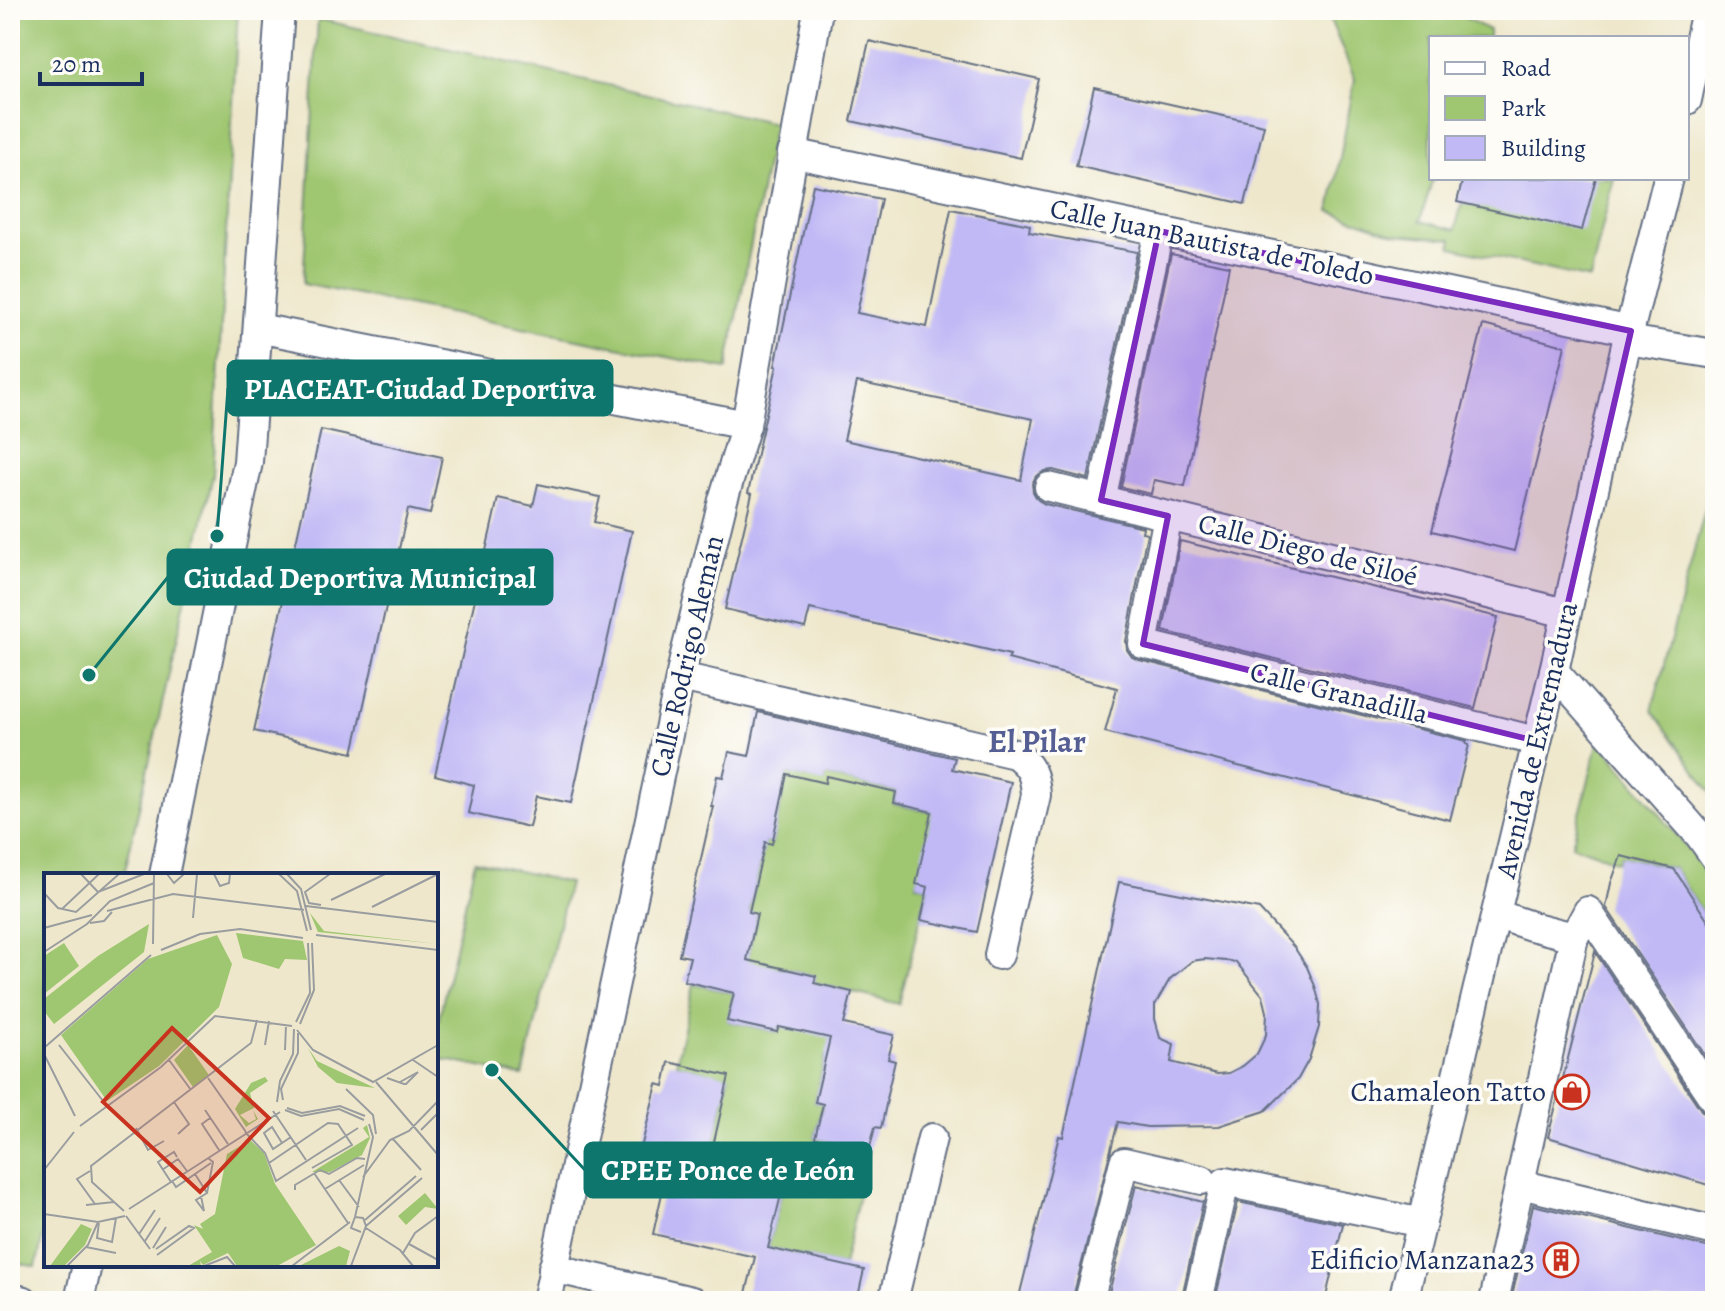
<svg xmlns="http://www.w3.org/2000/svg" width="1725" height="1311" font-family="Alegreya,serif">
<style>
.green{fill:#9fc670;stroke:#5d7a67;stroke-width:2}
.building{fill:#c1b9f5;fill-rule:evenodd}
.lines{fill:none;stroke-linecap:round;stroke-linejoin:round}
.street-casing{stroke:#656f84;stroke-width:32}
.street{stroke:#fff;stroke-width:28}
.marked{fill:#7b2cbf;fill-opacity:0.2;stroke:#7b2cbf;stroke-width:6;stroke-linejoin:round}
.labels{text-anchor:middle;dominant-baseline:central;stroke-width:7;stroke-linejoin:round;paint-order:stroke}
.street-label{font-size:28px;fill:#1b2f5e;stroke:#fdfcf7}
.poi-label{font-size:28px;fill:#1b2f5e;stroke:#fdfcf7;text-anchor:end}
.quarter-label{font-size:32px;font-weight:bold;fill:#555f93;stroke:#fdfcf7}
.inset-road{fill:none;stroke:#9a9d9f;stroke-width:2}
.view{fill:#c8321e;fill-opacity:0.15;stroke:#c8321e;stroke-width:4}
.inset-edge{fill:none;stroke:#1b2f5e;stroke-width:4}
.leader{fill:none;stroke:#0f766e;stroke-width:3}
.callout-dot{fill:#0f766e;stroke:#fdfcf7;stroke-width:3}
.callout{fill:#0f766e;stroke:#0f766e;stroke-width:3}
.callout-label{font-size:30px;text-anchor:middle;font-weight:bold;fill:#fff}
</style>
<rect width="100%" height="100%" fill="#fdfcf7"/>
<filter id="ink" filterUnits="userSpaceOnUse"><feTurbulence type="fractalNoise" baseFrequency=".0125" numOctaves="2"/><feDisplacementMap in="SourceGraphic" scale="16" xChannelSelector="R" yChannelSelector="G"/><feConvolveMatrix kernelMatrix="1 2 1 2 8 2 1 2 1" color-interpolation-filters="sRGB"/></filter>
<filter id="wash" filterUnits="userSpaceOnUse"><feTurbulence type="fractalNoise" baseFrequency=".006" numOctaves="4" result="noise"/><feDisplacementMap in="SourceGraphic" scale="32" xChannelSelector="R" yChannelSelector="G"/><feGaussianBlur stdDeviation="1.8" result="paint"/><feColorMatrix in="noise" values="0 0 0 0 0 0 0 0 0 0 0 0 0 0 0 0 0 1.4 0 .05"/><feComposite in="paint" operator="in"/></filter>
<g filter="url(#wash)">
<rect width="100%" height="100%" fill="#eee7cb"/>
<!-- green -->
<g class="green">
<polygon points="10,10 238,10 213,475 124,875 46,875 46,1223 36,1267 10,1261"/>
<polygon points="1326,10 1450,10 1489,30 1489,38 1431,38 1431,178 1433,178 1420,221 1455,230 1462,203 1596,178 1614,178 1590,279 1451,247 1452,239 1395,234 1330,211 1355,79"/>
<polygon points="318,19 774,123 727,369 303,284"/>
<polygon points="1715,472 1715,798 1652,710"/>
<polygon points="1599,740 1699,862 1715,885 1715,932 1674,869 1621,856 1619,862 1572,845"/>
<polygon points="787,774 825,782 826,776 896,792 894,804 940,814 916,884 928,887 899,1004 814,983 815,976 779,967 745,966 757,915 749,912 765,842 772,843"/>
<polygon points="475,861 569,883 523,1076 436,1058 436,1031"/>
<polygon points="694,984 734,993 728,1021 777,1032 782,1012 840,1040 825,1057 815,1102 823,1104 815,1138 869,1151 843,1266 768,1248 781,1195 706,1177 729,1077 676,1064"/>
</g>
<g id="blocks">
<!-- building -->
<g class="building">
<polygon points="869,41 1039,79 1021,158 851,121"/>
<polygon points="1094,87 1264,125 1245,204 1076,166"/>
<polygon points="1463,178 1596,178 1582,230 1457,202"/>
<path d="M813 185 881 199 857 313 927 327 951 209 1030 225 1029 232 1137 252 1088 479 1053 470 1045 471 1036 476 1032 484 1033 492 1038 500 1045 504 1143 527 1142 532 1147 533 1126 641 1127 650 1132 657 1139 660 1467 741 1466 744 1469 745 1450 820 1105 732 1117 688 1008 659 1010 655 810 609 805 628 725 609 752 494 748 493 777 366H775ZM857 382 1033 419 1021 480 844 440Z"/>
<polygon points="1171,254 1229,266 1185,486 1154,480 1151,494 1121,487"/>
<polygon points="1483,325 1565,346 1514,551 1432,531"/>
<polygon points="321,430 442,457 430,514 408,509 353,753 254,731"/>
<polygon points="538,484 600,497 594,522 632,531 571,803 536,796 529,827 468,813 474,785 435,775 498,498 533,506"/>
<polygon points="1180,541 1498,617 1475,708 1163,631"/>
<polygon points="758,712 955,758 952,769 1011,782 977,932 921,920 928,887 916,884 932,812 894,803 896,792 826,776 825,783 787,774 772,844 765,842 749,912 757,914 747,960 816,976 814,983 852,992 844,1024 894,1035 888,1059 895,1061 886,1099 887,1100 881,1128 875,1127 869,1151 815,1138 823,1104 815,1102 830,1038 779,1027 777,1032 727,1021 734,993 684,981 690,957 679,955 713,806 711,806 717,776 723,777 729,752 749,756"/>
<polygon points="1621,856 1674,869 1715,932 1715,1070 1606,907 1611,883"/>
<path d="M1119 882 1259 909 1294 947 1307 967 1315 986 1320 1004 1319 1027 1309 1059 1298 1079 1265 1111 1219 1126 1147 1127 1118 1122 1072 1301H1018L1059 1136 1063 1137ZM1205 959 1236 962 1263 996 1267 1012 1266 1035 1257 1054 1243 1066 1229 1073 1217 1074 1171 1062 1174 1044 1160 1038 1155 1019V1005L1170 979 1192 961Z"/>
<polygon points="1595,952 1701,1110 1707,1116 1715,1118 1715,1187 1548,1137"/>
<polygon points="669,1062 729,1076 706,1177 781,1195 768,1248 864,1270 857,1301 744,1301 755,1257 653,1234 665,1180 641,1174 647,1150 641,1148 657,1084 664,1086"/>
<polygon points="1136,1185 1203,1202 1181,1301 1107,1301"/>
<polygon points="1238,1202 1343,1224 1325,1301 1215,1301"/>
<polygon points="1533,1205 1715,1249 1715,1301 1511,1301"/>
</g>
</g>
</g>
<g filter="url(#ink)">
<use href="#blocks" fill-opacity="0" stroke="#656f84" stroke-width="2"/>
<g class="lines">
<!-- street casing -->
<g class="street-casing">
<g id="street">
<polyline points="1687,100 1706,10"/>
<polyline points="792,153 1631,331"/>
<polyline points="258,328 746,425"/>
<polyline points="1627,340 1715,354"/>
<polyline points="1049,487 1566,613"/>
<polyline points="1101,500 1159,231"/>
<polyline points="1168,516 1143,644 1536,741"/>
<polyline points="1554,671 1700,836 1715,857"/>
<path d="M681 677 1015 754C1031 765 1035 776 1036 795L999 955"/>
<polyline points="164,875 248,462 280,10"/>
<polyline points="1496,914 1531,926 1574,937"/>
<polyline points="1520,1184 1715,1231"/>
<polyline points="553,1268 692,1301"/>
<polyline points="10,1298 24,1301"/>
<polyline points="79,1301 87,1265"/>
<polyline points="547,1301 685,655 723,500 746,425 818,10"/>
<polyline points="893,1301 932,1138"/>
<polyline points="1089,1301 1124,1162 1202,1180"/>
<polyline points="1198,1301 1225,1182 1422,1223"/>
<polyline points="1403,1301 1554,671 1627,340 1668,178"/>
<polyline points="1494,1301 1574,937 1588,911 1715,1101"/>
</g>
</g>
<!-- street -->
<use href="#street" class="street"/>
</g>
</g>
<!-- marked area -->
<path class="marked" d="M1159 231 1631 331 1536 741 1143 644 1168 516 1101 500Z"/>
<!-- icons -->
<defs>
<g id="shop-ring" transform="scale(1.8)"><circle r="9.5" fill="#fdfcf7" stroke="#c8321e" stroke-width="1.5"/><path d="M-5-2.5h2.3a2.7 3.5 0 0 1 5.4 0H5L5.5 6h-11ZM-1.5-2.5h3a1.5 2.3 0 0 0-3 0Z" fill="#c8321e"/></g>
<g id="building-ring" transform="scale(1.8)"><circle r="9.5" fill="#fdfcf7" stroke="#c8321e" stroke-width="1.5"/><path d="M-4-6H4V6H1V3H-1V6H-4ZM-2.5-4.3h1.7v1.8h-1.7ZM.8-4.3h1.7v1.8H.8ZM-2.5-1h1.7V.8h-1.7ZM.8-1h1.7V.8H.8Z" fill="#c8321e"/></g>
</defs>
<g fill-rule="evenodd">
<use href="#shop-ring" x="1572" y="1092"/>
<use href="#building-ring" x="1561" y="1260"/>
</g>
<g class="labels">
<!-- street labels -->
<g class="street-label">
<text transform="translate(1212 242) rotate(12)">Calle Juan Bautista de Toledo</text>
<text transform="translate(1308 550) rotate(14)">Calle Diego de Siloé</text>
<text transform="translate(687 656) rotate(-77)">Calle Rodrigo Alemán</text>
<text transform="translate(1339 693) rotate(14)">Calle Granadilla</text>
<text transform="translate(1537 740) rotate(-77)">Avenida de Extremadura</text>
</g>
<!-- poi labels -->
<g class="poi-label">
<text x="1546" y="1092">Chamaleon Tatto</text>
<text x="1535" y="1260">Edificio Manzana23</text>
</g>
<!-- quarter labels -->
<g class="quarter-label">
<text x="1037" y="741">El Pilar</text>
</g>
</g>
<!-- overview -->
<g transform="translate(44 873)">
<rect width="394" height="394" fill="#eee7cb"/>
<path d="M266 40 280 58 394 71 274 59ZM105 51 100 79 10 151 0 138V126L54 83ZM192 60 259 68 263 87 241 86 235 96 199 85ZM173 62 188 91 175 134 115 193 63 228 17 162 104 86ZM20 70 35 93 0 121V83ZM144 172 165 202 149 214 130 187ZM264 175 273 188 331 215 293 210 274 194ZM221 204 224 208 206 220 210 235 196 242 205 250 212 246 209 237 214 246 202 254 191 236 207 210ZM323 252 326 265 318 282 286 299H268L325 264 319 255ZM206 267 220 280 231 311 272 372 233 393H193L184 380 159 392 156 388 157 393H144L168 379 150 352 159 356 156 351 171 341 183 281ZM381 320 394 336 381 334 362 352 354 343ZM37 351 48 356 41 372 20 393H6ZM295 373 306 378 302 393H255Z" fill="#9fc670"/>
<path class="inset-road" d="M37 1 54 19 100 1M123 1 130 10 140 1M170 1 176 13 185 10 186 1M235 1 253 18 263 58M243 1 257 16 267 57M0 20 14 35 32 39 75 1M287 27 341 1M277 32 265 30 261 19 286 1M262 33 394 49M328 34 394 1M18 36 55 1M63 38 129 21 260 37M149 45 153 1M46 50 60 48 68 39M0 55 48 42M272 62 394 77M109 71 110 1M117 77 156 61 196 56 259 65M0 79 43 51 66 28 110 10M252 149 266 120 264 70M256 151 270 117 268 70M253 157 269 177 329 209 394 172M15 172 63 233M221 172 225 148M1 174 107 82M241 177 242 152M0 181 31 243M125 187 147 217M369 187 394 204M164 205 202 259M343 205 360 211H362L374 199 356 209M332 209 394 282M302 216 329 242 332 261M239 227 237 216 254 180V160M130 229 145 251 134 261M233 229 236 208 249 181 250 156M243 235 258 240 296 233 321 243M161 237 184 271M241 237 257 243 295 236 320 247M229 238 262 287M166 245 158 251 175 277M36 253 117 194 171 143 248 153M92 255 104 277 120 268M377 257 394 240M201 259 221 280 232 308 314 255M349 266 377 297M238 270 228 254 220 260 229 276 247 264M225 290 284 250 294 251 308 272 268 295M0 297 30 259M118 297 134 286 143 298M46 298 33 306 51 331M270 300 304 350M151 301 163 320 152 327 160 338 157 323M319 304 346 267 365 258 394 228M295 307 315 334M128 308 132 314 167 290M127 309 114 289 130 279 133 284M281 316 320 292M251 317V312L276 297 285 301 313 285 321 286M163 320 169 289 164 285M42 332 70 329M85 336 236 239M80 338 48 309 47 293 207 170 213 147M0 341 54 349 81 343M82 343 106 376M311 344 329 264 325 251M321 347 372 303M55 349 53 365 68 369 72 345M322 353 378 305M322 355 356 377 369 393M95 361 111 337M101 368 116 345M365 371 394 387M42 374 72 380M109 375 122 354M112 376 145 353 150 355 113 382M359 380 371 360 394 343M23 393 44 372 54 349M160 393 183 384 191 393M248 393 306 349M307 393 322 353 319 345 311 344 307 355 317 359"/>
<path class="view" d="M128 155 225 245 156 319 59 229Z"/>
<rect width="394" height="394" class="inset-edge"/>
</g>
<!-- callouts -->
<path class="leader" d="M217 536L228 388M89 675L168 577M492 1070L585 1170"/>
<g class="callout-dot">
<circle cx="217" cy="536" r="8"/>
<circle cx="89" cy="675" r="8"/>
<circle cx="492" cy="1070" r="8"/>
</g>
<g class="callout">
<rect x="228" y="361" width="384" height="54" rx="8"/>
<rect x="168" y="550" width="384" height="54" rx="8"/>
<rect x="585" y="1143" width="286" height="54" rx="8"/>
</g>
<g class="callout-label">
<text x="420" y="399">PLACEAT-Ciudad Deportiva</text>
<text x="360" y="588">Ciudad Deportiva Municipal</text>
<text x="728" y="1180">CPEE Ponce de León</text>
</g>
<!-- margin -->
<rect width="1725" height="1311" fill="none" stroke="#fdfcf7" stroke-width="40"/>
<!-- legend -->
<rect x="1429" y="36" width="260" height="144" fill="#fdfcf7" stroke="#a3aaba" stroke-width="2"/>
<rect x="1445" y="62" width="40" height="12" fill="#ffffff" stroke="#a3aaba" stroke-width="2"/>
<text x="1501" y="76" font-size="24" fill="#1b2f5e">Road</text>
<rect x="1445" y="96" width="40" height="24" fill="#9fc670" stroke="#a3aaba" stroke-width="2"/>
<text x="1501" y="116" font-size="24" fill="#1b2f5e">Park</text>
<rect x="1445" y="136" width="40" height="24" fill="#c1b9f5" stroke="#a3aaba" stroke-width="2"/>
<text x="1501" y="156" font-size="24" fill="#1b2f5e">Building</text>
<!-- scale -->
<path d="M40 72v12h102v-12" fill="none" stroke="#1b2f5e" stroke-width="4"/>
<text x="52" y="72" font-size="24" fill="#1b2f5e" stroke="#fdfcf7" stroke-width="6" paint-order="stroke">20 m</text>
</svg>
